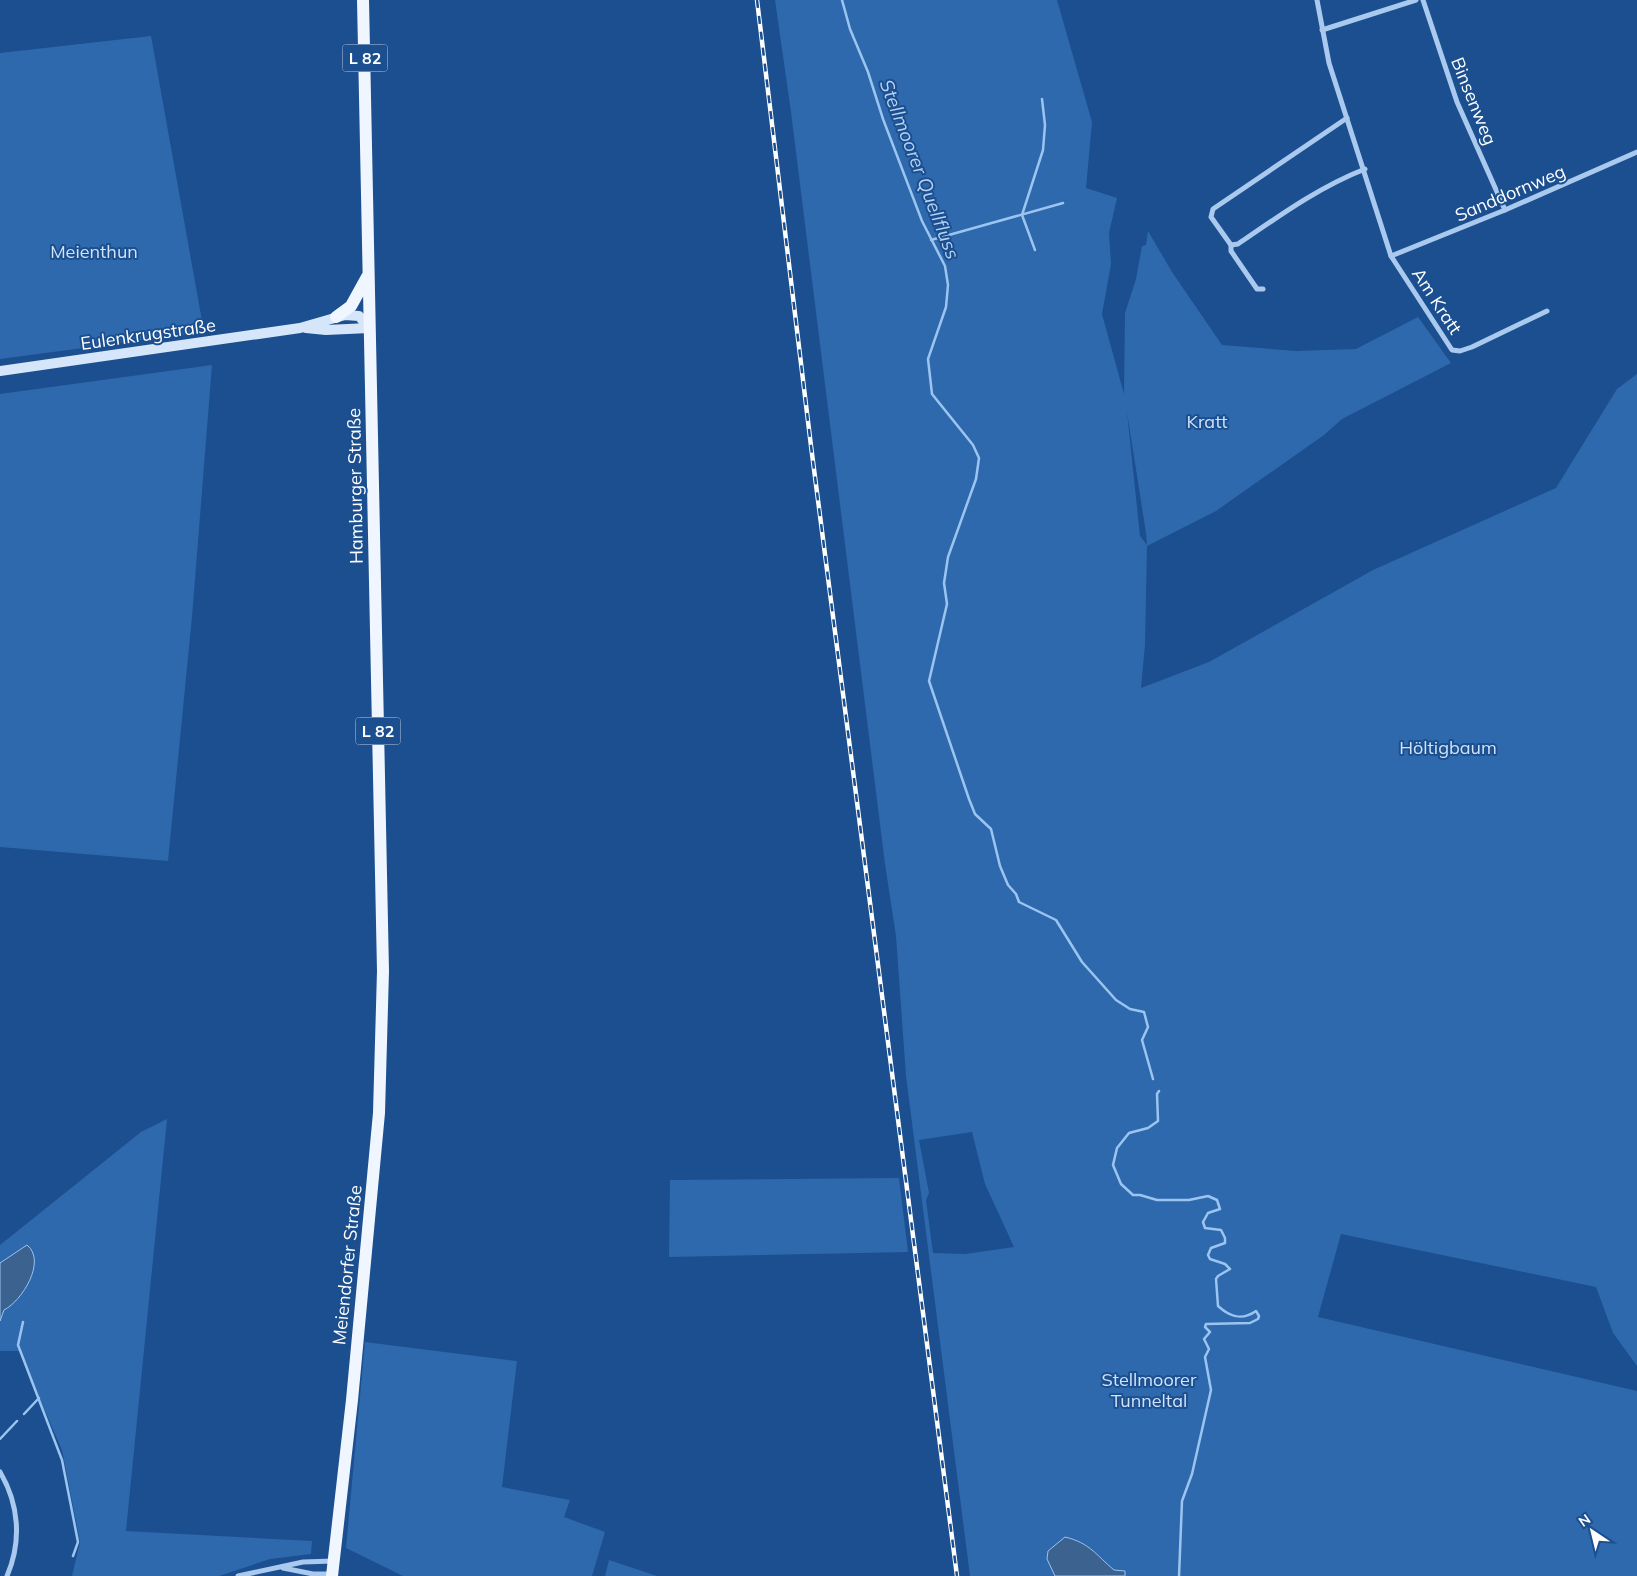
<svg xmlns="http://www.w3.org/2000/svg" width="1637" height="1576" font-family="Mulish,sans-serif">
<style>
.green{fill:#2e69ad;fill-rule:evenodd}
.water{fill:#3c6290;stroke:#9cc4f0}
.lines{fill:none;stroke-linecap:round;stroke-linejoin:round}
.stream{stroke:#9cc4f0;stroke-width:2.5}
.minor{stroke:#a9c9ee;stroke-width:5}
.secondary{stroke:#d6e6fa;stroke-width:10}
.primary{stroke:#f0f6ff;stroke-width:12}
.rail-casing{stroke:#fff;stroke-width:4.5}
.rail{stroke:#1b4f8f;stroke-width:2.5;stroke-dasharray:8;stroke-linecap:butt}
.labels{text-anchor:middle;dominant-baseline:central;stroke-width:4;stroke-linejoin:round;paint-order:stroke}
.shield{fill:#1b4f8f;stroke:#bbcadd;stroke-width:1}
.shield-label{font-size:16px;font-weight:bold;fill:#fff}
.street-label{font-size:18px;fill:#fff;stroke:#1b4f8f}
.park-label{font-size:18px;fill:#cfe3fa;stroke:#1b4f8f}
.water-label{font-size:19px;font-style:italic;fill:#b5d3f5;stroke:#1b4f8f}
</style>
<rect width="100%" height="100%" fill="#1b4f8f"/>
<!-- green -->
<g class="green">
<path d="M775 0H1057L1092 122 1086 188 1117 198 1109 233 1111 264 1102 314 1124 394 1125 313 1136 279 1142 246 1146 245 1148 231 1172 272 1222 345 1296 351 1356 349 1418 317 1451 363 1342 419 1324 435 1216 511 1147 546 1145 645 1141 688 1209 662 1373 570 1556 488 1617 389 1637 374V1366L1613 1333 1596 1287 1341 1234 1318 1317 1637 1391V1576H970L906 1076 896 936 885 864 791 112ZM1127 412 1146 533 1147 545 1140 536ZM972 1132 985 1184 1014 1247 965 1254 933 1253 926 1200 929 1193 919 1140Z"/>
<polygon points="151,36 204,332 0,359 0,53"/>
<polygon points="212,365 192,617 168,861 0,847 0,394"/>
<path d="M167 1119 126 1531 312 1541 311 1554 270 1559 219 1576H72L80 1542 62 1450 19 1351H0V1321L4 1309C17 1303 34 1280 34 1264 34 1258 29 1251 27 1245L0 1263V1245L141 1132Z"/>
<polygon points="899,1178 908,1252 669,1257 670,1180"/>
<polygon points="365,1342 517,1361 502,1487 570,1500 564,1517 605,1532 592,1576 403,1576 346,1548"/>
<polygon points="609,1560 657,1576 605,1576"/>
</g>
<!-- water -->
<g class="water">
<path d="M27 1245C47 1261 22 1301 4 1310L0 1321V1263Z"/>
<path d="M1065 1537C1090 1543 1096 1555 1114 1570L1125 1571V1576H1055L1047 1559 1048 1551Z"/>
</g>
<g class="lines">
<!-- stream -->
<g class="stream">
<polyline points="842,0 850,29 868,72 883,119 922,221 945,266 948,285 946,307 928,359 932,394 973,445 979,458 976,479 948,557 944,583 947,604 929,681 969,799 975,814 991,829 1000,866 1008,885 1016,894 1019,902 1056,920 1082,962 1116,1000 1130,1009 1144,1012 1148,1027 1142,1040 1153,1079"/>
<polyline points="931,240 1063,203"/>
<polyline points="1035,250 1022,215 1043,150 1045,125 1042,99"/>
<path d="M1159 1091 1157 1094 1158 1121 1148 1128 1129 1133 1117 1148 1113 1165 1121 1184 1133 1195H1140L1157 1200H1189L1208 1196 1217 1200 1220 1209 1208 1213 1203 1222 1205 1228 1221 1230 1225 1238V1243L1211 1248 1208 1255 1210 1259 1225 1264 1230 1269 1218 1276 1216 1279 1218 1306C1230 1317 1242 1321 1256 1311L1259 1316 1258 1319 1250 1323 1206 1324 1205 1327 1210 1332 1204 1339 1209 1349 1205 1357 1211 1390 1192 1474 1182 1501 1179 1576"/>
<polyline points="23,1322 18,1345 62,1460 78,1542 73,1556"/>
<polyline points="24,1414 39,1398"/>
<polyline points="0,1439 17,1421"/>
</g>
<!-- minor -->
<g class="minor">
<polyline points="1317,0 1329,63 1391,256 1452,350 1460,351 1472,347 1547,311"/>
<polyline points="1423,0 1457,102 1505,210"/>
<polyline points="1322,30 1416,0"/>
<path d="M1347 118 1213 209 1211 217 1231 245 1238 244C1279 216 1319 187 1365 169"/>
<polyline points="1231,245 1231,251 1257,289 1263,289"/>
<polyline points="1391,256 1505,210 1637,152"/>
<path d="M0 1472C19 1504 22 1541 7 1576"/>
<polyline points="283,1568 313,1574 332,1574"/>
<polyline points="238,1576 303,1562 333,1561"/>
</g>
<!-- secondary -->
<g class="secondary">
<polyline points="306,328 326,330 369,328"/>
<polyline points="0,371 300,328 345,315 359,316 369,328"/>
</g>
<!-- primary -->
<g class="primary">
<polyline points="336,317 351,306 367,277"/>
<polyline points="332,1576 352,1400 379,1113 383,971 363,0"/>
</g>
<!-- rail casing -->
<g class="rail-casing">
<polyline id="rail" points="757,0 811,446 957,1576"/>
</g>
<!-- rail -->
<use href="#rail" class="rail"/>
</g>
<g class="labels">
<!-- shield labels -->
<g class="shield">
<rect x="342.5" y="44.5" width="45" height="27" rx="4"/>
<rect x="355.5" y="717.5" width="45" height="27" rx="4"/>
</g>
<g class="shield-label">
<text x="365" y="58">L 82</text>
<text x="378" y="731">L 82</text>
</g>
<!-- street labels -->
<g class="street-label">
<text transform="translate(1474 101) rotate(68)">Binsenweg</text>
<text transform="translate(1510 193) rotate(-23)">Sanddornweg</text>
<text transform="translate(1437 301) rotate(57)">Am Kratt</text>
<text transform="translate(148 334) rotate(-8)">Eulenkrugstraße</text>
<text transform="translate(355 486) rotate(-91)">Hamburger Straße</text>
<text transform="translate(347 1265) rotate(-84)">Meiendorfer Straße</text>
</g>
<!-- park labels -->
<g class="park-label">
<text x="94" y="251">Meienthun</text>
<text x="1207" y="421">Kratt</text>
<text x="1448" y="747">Höltigbaum</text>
<text x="1149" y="1379">Stellmoorer<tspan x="1149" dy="21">Tunneltal</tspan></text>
</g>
<!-- water labels -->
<g class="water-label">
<text transform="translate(920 169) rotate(69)">Stellmoorer Quellfluss</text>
</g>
</g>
<!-- north arrow -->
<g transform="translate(1592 1531) rotate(325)" stroke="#1b4f8f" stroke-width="4" paint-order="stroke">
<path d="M0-4L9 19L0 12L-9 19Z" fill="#ffffff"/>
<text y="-8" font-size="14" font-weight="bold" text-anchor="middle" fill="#ffffff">N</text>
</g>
</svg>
